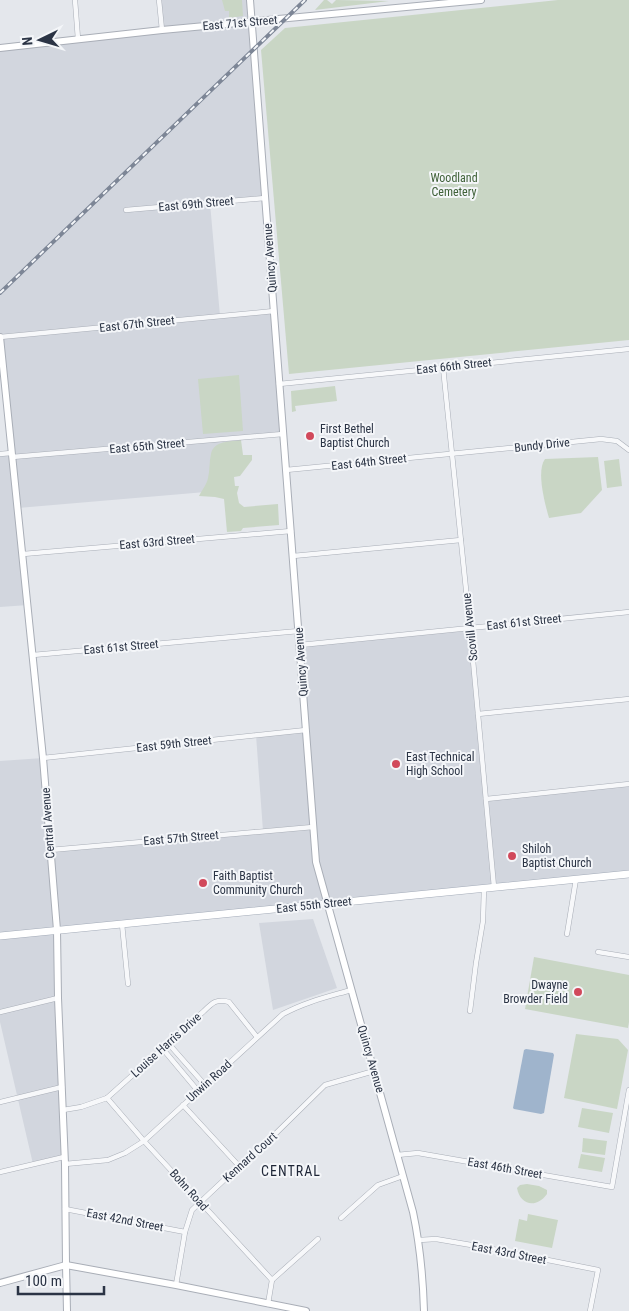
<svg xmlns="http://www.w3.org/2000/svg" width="629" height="1311" font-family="'Roboto Condensed',sans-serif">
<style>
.built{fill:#d2d6de}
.green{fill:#c9d6c5}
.water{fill:#9fb4cc}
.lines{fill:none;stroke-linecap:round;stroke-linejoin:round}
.street-casing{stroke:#a9aeb7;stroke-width:5.5}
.secondary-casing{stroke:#a9aeb7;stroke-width:8}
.primary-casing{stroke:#a3abb8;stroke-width:8}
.street{stroke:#f7f8fa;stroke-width:4.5}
.secondary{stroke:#fff;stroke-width:6}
.primary{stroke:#fff;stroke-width:7}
.rail-casing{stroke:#7d8696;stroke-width:4}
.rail{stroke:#f4f6f9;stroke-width:2;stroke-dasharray:5.5;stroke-linecap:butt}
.poi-dot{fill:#d1495b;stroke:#f4f6f9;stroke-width:2}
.labels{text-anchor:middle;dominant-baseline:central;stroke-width:4;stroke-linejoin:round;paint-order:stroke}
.street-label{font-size:12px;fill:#2b3445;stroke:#f4f6f9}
.park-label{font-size:12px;fill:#3f6138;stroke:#f4f6f9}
.poi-label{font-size:12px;fill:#2b3445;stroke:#f4f6f9;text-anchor:start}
.neighbourhood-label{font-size:14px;letter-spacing:1px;fill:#1d2536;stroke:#f4f6f9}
</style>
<rect width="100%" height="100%" fill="#e4e7ec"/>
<!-- built -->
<g class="built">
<polygon points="159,0 250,0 265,198 210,203 220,316 274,311 283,434 224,439 229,490 18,508 28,605 0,607 0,454 11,454 0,337 0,48 161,30"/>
<polygon points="470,628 486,798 629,784 629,874 57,930 64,1157 33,1164 0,1022 0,761 43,758 50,850 263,831 256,735 306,729 300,645"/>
<polygon points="313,919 337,988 273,1010 259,923"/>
</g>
<!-- green -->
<g class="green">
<polygon points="222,0 242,0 243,16 229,18 229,11 225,11"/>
<polygon points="324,0 327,0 332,4 336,0 389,1 315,10"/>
<polygon points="558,0 629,0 629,340 289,374 261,50 285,28"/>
<polygon points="239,375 243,431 203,434 198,379"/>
<polygon points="335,386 337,401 295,406 296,411 292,412 291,391"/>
<path d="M241 440 243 455H252V460L240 476 234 477 235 486H239L237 493 239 503 244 507 278 504 279 525 243 528 241 531 227 532 224 499 215 497 199 496C202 490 207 484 208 478 210 470 209 462 211 454 214 440 230 442 241 440Z"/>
<path d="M598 457 602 490 581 513 549 518C545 504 536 471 545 459Z"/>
<polygon points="619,459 622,486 607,488 604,461"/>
<polygon points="534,957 629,975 629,1022 628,1028 525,1009"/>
<polygon points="576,1034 618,1039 628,1050 617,1109 564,1098"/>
<polygon points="582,1108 613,1113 609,1133 578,1127"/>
<polygon points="583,1138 607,1141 605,1155 582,1152"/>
<polygon points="581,1154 605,1158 602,1172 578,1168"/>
<path d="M527 1184 539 1186 547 1190V1194C536 1209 520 1205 517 1188L520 1185Z"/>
<polygon points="528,1214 558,1220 552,1248 515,1241 519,1219 527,1221"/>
</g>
<!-- water -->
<polygon class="water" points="526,1049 553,1053 554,1055 544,1113 541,1114 514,1109 513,1108 524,1050"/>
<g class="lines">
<!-- street casing -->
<g class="street-casing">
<g id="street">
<polyline points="75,0 78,39"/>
<polyline points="159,0 162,30"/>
<polyline points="126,210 265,198"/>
<polyline points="0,337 274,311"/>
<polyline points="443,367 470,628 494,887"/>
<polyline points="279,384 629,349"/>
<polyline points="0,454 11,453"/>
<polyline points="12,457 283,434"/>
<polyline points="286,470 601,439 617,441 629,450"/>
<polyline points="23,554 291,531"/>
<polyline points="293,556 461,540"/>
<polyline points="300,645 629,612"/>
<polyline points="33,655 299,631"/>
<polyline points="478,714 629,699"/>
<polyline points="43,758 306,730"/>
<polyline points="486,799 629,784"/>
<polyline points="50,850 313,827"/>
<polyline points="122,924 128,984"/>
<polyline points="567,934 576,879"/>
<polyline points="598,952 629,957"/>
<polyline points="470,1011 476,963 483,921 484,888"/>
<polyline points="0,1012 58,998"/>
<polyline points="168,1043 205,1085"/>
<polyline points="162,1048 198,1091"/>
<polyline points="107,1098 144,1141 272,1280"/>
<polyline points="0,1102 62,1087"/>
<polyline points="183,1105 239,1166"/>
<path d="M63 1110 81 1107 107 1098 204 1011C212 1003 217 998 229 1002L257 1037"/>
<polyline points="397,1155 418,1153 612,1187 629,1090"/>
<path d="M65 1164 108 1160 125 1153 144 1141 283 1014C305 1002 327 997 351 990"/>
<polyline points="0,1172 64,1157"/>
<polyline points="65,1209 185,1232"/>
<polyline points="341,1218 378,1185 403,1176"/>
<polyline points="419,1240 436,1239 477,1246 598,1270 590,1311"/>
<polyline points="176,1285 185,1232 192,1210 239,1166 261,1148 325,1085 374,1071"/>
<polyline points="268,1304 272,1280 318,1239"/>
</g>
</g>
<!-- secondary casing -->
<g class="secondary-casing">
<g id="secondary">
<path d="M250 0 316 862 413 1212C420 1245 423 1277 424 1311"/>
<polyline points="0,48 162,30 481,0"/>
<polyline points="0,337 43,758 57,930 58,998 65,1164 66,1265 67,1311"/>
<polyline points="0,1283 66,1265 176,1285 306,1311"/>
</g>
</g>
<!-- primary casing -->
<g class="primary-casing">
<polyline id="primary" points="0,936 629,874"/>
</g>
<!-- street -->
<use href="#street" class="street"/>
<!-- secondary -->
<use href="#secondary" class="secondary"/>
<!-- primary -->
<use href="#primary" class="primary"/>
<!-- rail casing -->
<g class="rail-casing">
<polyline id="rail" points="0,293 305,0"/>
</g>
<!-- rail -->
<use href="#rail" class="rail"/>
</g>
<!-- markers -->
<g class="poi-dot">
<circle cx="310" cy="436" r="5"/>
<circle cx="396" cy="764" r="5"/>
<circle cx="512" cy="856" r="5"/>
<circle cx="203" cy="883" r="5"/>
<circle cx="578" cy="992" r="5"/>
</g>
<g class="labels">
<!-- street labels -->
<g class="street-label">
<text transform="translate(240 23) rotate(-5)">East 71st Street</text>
<text transform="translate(196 204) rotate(-5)">East 69th Street</text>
<text transform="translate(270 258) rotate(-94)">Quincy Avenue</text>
<text transform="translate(137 324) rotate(-6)">East 67th Street</text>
<text transform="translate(454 366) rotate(-6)">East 66th Street</text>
<text transform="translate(542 445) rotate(-6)">Bundy Drive</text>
<text transform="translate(147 446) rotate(-5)">East 65th Street</text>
<text transform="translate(369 462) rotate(-6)">East 64th Street</text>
<text transform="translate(157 542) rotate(-5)">East 63rd Street</text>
<text transform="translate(524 622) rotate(-6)">East 61st Street</text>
<text transform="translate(470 627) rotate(-96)">Scovill Avenue</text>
<text transform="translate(121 647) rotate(-5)">East 61st Street</text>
<text transform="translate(301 662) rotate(-94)">Quincy Avenue</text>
<text transform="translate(174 744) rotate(-6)">East 59th Street</text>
<text transform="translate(48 823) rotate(-94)">Central Avenue</text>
<text transform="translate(181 838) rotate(-5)">East 57th Street</text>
<text transform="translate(314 905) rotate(-6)">East 55th Street</text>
<text transform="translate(166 1045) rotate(-42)">Louise Harris Drive</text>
<text transform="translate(371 1059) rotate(74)">Quincy Avenue</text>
<text transform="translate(209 1081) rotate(-42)">Unwin Road</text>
<text transform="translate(250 1157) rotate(-42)">Kennard Court</text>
<text transform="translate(505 1168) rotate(10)">East 46th Street</text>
<text transform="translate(189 1190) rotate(48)">Bohn Road</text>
<text transform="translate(125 1220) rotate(11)">East 42nd Street</text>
<text transform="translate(509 1253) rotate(11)">East 43rd Street</text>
</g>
<!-- park labels -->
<g class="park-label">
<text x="454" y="178">Woodland<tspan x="454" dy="14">Cemetery</tspan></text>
</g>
<!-- poi labels -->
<g class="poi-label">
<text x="320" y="429">First Bethel<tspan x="320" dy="14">Baptist Church</tspan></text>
<text x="406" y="757">East Technical<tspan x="406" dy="14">High School</tspan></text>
<text x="522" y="849">Shiloh<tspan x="522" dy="14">Baptist Church</tspan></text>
<text x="213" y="876">Faith Baptist<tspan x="213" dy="14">Community Church</tspan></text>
<text x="568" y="985" text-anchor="end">Dwayne<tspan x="568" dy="14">Browder Field</tspan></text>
</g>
<!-- neighbourhood labels -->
<g class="neighbourhood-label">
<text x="291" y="1171">CENTRAL</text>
</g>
</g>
<!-- north arrow -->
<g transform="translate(40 40) rotate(265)" stroke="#f4f6f9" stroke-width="4" paint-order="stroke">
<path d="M0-4L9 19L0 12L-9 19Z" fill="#2b3445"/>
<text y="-8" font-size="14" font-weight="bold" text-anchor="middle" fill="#2b3445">N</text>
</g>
<!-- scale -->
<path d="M18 1286v8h86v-8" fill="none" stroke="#2b3445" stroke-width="2.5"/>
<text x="25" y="1286" font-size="15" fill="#2b3445" stroke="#f4f6f9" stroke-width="4" paint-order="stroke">100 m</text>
</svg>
